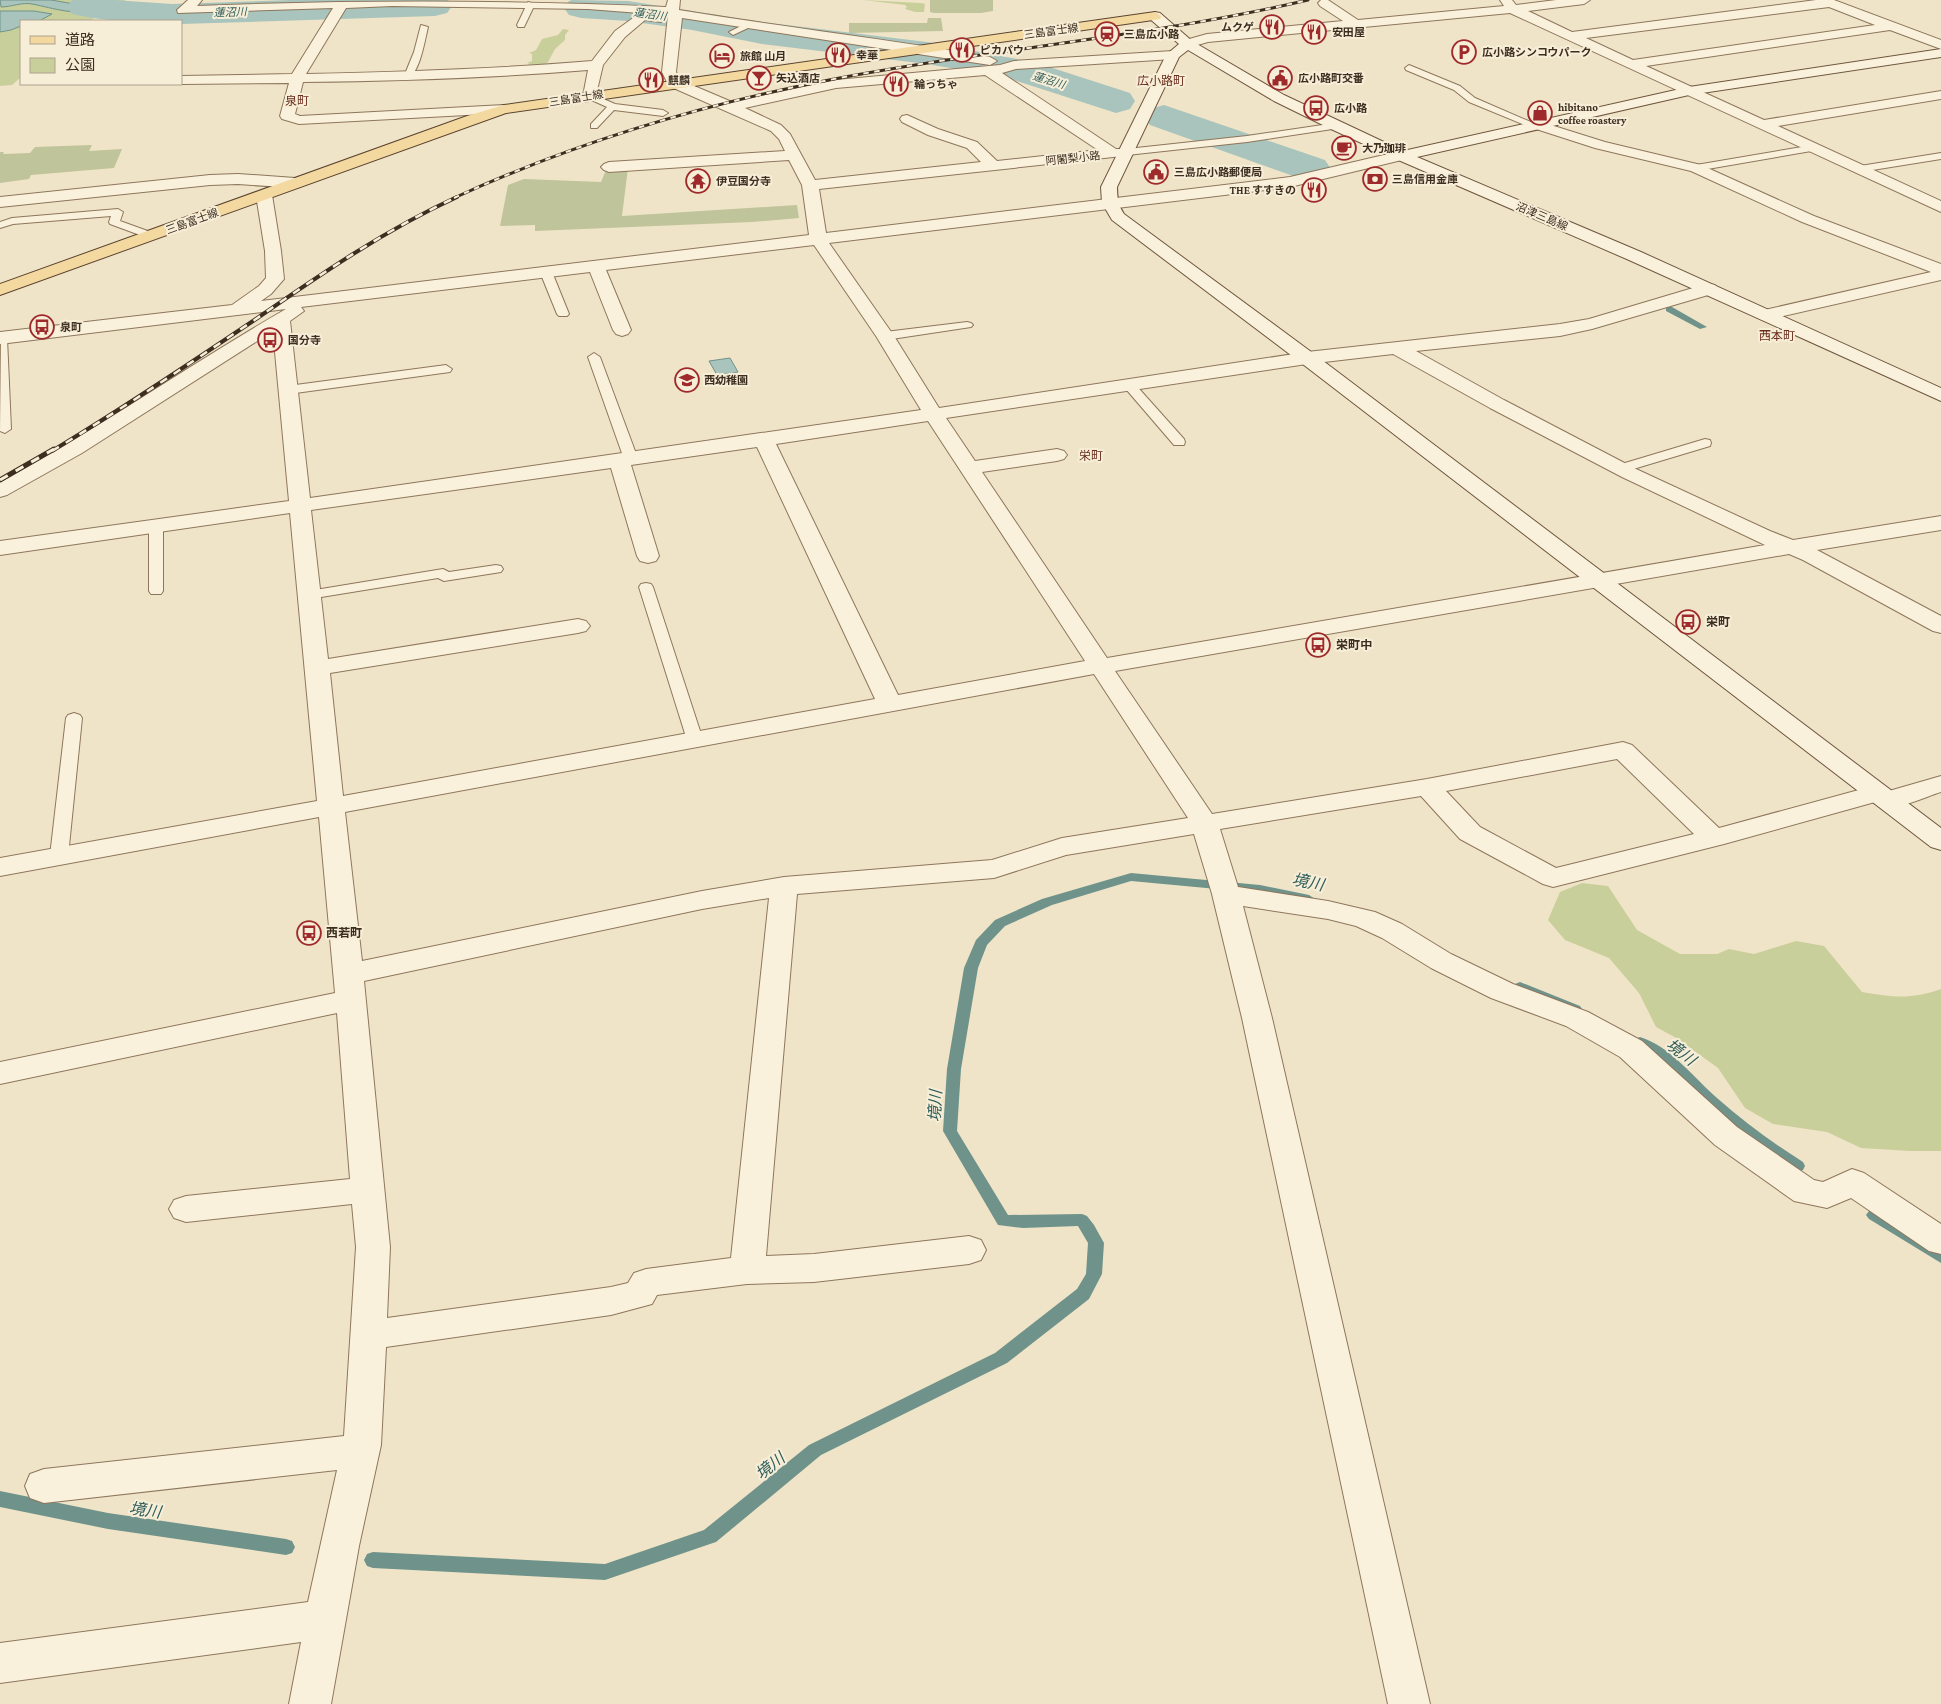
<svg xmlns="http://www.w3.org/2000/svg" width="1941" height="1704" font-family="'Crimson Pro','Noto Sans JP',serif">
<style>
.green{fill:#c9cf9b}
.cemetery{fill:#bfc49a}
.water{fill:#a9c4bc;stroke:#6f938a}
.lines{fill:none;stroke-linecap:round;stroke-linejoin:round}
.stream{fill:#6f938a;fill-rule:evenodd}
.river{fill:#a9c4bc;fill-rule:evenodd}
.lane-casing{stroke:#8d765c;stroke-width:2}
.street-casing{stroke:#8d765c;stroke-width:2}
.secondary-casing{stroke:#6f573f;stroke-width:2}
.primary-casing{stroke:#5b4430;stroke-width:2}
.lane{fill:#faf1dc;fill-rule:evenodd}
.street{fill:#faf1dc;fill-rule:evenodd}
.secondary{fill:#faf1dc;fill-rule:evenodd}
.primary{fill:#f3d9a0;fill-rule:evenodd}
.rail-far2-casing{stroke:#3d2e20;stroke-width:3}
.rail-far1-casing{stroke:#3d2e20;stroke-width:4}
.rail-casing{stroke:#3d2e20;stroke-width:5}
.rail-far2{stroke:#f7eed8;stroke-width:2;stroke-dasharray:5.5;stroke-linecap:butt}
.rail-far1{stroke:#f7eed8;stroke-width:2.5;stroke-dasharray:8;stroke-linecap:butt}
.rail{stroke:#f7eed8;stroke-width:3;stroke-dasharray:9;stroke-linecap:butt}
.labels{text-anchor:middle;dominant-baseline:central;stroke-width:4;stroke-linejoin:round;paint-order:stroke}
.far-water-label{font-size:11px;font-style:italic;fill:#2f5d5a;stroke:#f7eed8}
.far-poi-label{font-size:11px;font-weight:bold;fill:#3d2e20;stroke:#f7eed8;text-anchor:start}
.far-street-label{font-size:11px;fill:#3d2e20;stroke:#f7eed8}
.far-quarter-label{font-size:12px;fill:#6b2e1e;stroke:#f7eed8}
.poi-label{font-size:12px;font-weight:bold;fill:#3d2e20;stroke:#f7eed8;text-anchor:start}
.near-water-label{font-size:16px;font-style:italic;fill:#2f5d5a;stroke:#f7eed8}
</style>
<rect width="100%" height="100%" fill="#f0e4c8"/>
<!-- green -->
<g class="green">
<polygon points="0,0 125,0 126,5 176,8 165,17 167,19 165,21 131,21 132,19 125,15 107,14 100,15 89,21 21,21 21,77 12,85 0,86"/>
<polygon points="863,0 921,3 925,4 924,12 915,12 905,9 907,7 905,5"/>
<polygon points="563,29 569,30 565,35 565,40 555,49 548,62 543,65 524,66 530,64 527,63 532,61 532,54 529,53 536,50 542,39 558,35"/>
<path d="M1582 883 1608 886 1637 930 1680 954H1717L1729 949 1754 954 1796 941 1824 946 1862 992C1893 997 1910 1000 1941 989V1151H1910L1861 1148 1827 1132 1773 1124 1745 1108 1718 1068 1678 1039 1656 1027 1639 993 1609 958 1565 940 1548 920 1560 892Z"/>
</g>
<!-- cemetery -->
<g class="cemetery">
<polygon points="930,0 993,0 993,11 981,13 934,13 930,12"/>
<polygon points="928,18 941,18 943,31 849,33 849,23 927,23"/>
<polygon points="92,145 89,151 122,149 114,168 31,175 29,179 0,183 0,152 4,152 3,154 30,153 35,147"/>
<polygon points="628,168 622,216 797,205 799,218 752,222 535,231 535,225 500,226 508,185 524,179 601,182 606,170"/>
</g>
<!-- water -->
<g class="water">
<path d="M0 0H51L98 8C76 17 54 8 32 4 22 2 11 7 1 7Z"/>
<polygon points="0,11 34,11 52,14 39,21 21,21 21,26 11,30 0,32"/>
<polygon points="730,358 738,372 717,375 709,361"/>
</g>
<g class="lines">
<!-- stream -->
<g class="stream">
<polygon points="1666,307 1672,307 1707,327 1700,329 1666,311"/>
<polygon points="1131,873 1260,885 1309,895 1315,899 1309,903 1260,893 1131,881 1052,905 1005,926 987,945 978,968 961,1069 957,1131 1008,1215 1082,1214 1087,1216 1094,1225 1104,1243 1102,1274 1089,1299 1007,1363 821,1455 716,1542 710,1544 605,1580 373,1568 367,1566 364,1560 367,1554 373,1552 605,1564 704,1530 809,1445 995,1353 1077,1289 1086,1274 1088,1243 1078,1226 1023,1228 998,1225 943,1131 947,1069 964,968 976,940 995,920 1042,899"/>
<polygon points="1520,982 1580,1006 1582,1009 1580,1012 1575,1014 1515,990 1513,987 1515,984"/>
<path d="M1640 1037C1670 1046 1694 1078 1717 1098 1744 1122 1773 1143 1803 1162L1805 1166 1803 1170 1798 1172 1793 1170 1756 1146 1707 1106 1666 1066 1635 1045 1633 1042 1635 1039Z"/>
<polygon points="1874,1209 1941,1249 1941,1263 1869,1219 1866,1215 1869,1211"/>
<polygon points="0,1491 108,1513 286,1539 292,1541 295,1547 292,1553 286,1555 108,1529 0,1507"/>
</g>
<!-- river -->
<g class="river">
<path d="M72 0H114L172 4 290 0H448L452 6 447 13 435 16 181 24V21C145 21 108 23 72 14L67 7Z"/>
<polygon points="572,0 628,1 762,22 927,42 1037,63 1130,93 1135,101 1130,109 1116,113 1014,80 996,76 927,64 762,44 692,30 628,21 581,18 569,15 564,8 569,1"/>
<polygon points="1164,105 1325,160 1331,169 1325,178 1310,182 1150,125 1144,117 1150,109"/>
</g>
<!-- lane casing -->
<g class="lane-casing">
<g id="lane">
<polygon points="528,2 535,4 524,27 518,27 517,25"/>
<polygon points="747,23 750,23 750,27 733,35 729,32"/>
<path d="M421 25 428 27C425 39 420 72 409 77L406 76 405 74 414 52Z"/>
<polygon points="1409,65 1460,86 1475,98 1540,126 1535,129 1532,128 1469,102 1454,90 1406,70 1405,68"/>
<polygon points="590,93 615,104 663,110 668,113 663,116 614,110 597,128 591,128 591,124 607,107 587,98 585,96"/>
<polygon points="1336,123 1341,126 1339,128 1247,142 1127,155 1122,152 1127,149 1247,136"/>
<polygon points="1814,145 1817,146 1817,150 1696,171 1691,168 1696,165"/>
<polygon points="1941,153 1941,159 1860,172 1855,169 1860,166"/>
<polygon points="118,209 123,212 120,221 156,234 157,236 156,238 148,238 110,224 109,222 111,216 13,224 0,228 0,222 12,218"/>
<polygon points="546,269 552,272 569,314 567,316 559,316 557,314 540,272"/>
<polygon points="967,322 971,323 973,325 971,327 885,340 879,336 885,332"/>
<polygon points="1,334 7,338 11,429 5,433 0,431"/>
<polygon points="594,353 600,357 638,459 636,462 626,462 624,459 588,357"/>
<polygon points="446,365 452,369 450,372 288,394 282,390 288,386"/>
<polygon points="1129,381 1133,382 1184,439 1185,442 1184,445 1174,445 1125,388 1123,385"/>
<polygon points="1705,439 1710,440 1711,443 1710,446 1620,473 1613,469 1615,466"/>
<polygon points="156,522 163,526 163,591 161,594 151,594 149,591 149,526"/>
<polygon points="496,565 501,566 503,569 501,572 444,581 438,578 309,599 304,598 302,595 304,592 309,591 443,569 449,572"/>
<polygon points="646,583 651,584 653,587 703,740 701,743 689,743 687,740 639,587 641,584"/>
<polygon points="74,713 80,715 82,718 68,856 65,860 59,862 53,860 50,856 66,718 68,715"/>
</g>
</g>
<!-- street casing -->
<g class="street-casing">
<g id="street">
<path d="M188 0H202L197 6C353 0 510 0 666 7L668 0H680L679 10C782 27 887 39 990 57L997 61 990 65 682 18 676 72 680 80 732 102 836 80 1000 65 1014 61 1173 51 1180 55 1173 59 1016 69 1002 73 1116 149H1132L1135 152 1132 155 819 189 826 233 1290 177 1401 151 1406 153 1409 156 1406 159 1290 187 829 243 894 336 939 408 1307 352 1560 324 1589 319 1703 285 1709 284 1715 285 1718 289 1715 293 1592 329 1560 336 1416 351 1504 400 1636 469 1770 531 1793 540 1941 516V530L1817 550 1941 616V633L1933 631 1803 560 1789 554 1115 671 1212 814 1427 779 1623 742 1632 745 1719 828 1877 785 1886 787 1889 791 1941 776V792C1922 798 1897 811 1878 806L1875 802 1724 844 1553 887 1543 884 1460 839 1421 796 1220 829 1238 887 1328 901 1375 912 1402 924 1451 954 1513 984 1588 1012 1642 1041 1737 1127 1814 1180 1823 1182 1852 1169 1864 1173 1941 1224V1254L1929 1251 1851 1198 1827 1208 1794 1201 1715 1145 1620 1057 1566 1026 1491 998 1431 968 1382 938 1356 926 1328 919 1243 906 1272 1018 1430 1704H1388L1242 1018 1212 894 1194 834 1066 855 994 878 797 894 766 1256 814 1254 969 1236 981 1240 986 1250 981 1260 969 1264 814 1282 747 1284 657 1295 652 1304 611 1315 386 1347 381 1445 359 1546 331 1704H289L301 1642 0 1683V1643L308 1602 337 1470 44 1503 30 1498 25 1486 30 1474 44 1469 344 1436 356 1247 352 1204 186 1222 174 1218 169 1209 174 1200 186 1196 350 1179 337 1013 0 1084V1062L335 993 319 817 0 876V858L317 801 290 513 0 555V541L289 501 273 331 82 453 7 495 0 497V482C98 429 189 365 286 309L0 344V332L232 305 259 286 266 278 265 251 256 195 258 192H270L272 195 281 251 284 279 271 294 261 301 809 235 802 185 789 160 609 172 604 170 601 167 604 164 609 162 785 151 779 139 771 131 669 86 662 72 668 15 658 14 666 15 667 18 661 22 645 20 625 37 603 65 595 99H585L583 96 588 70C493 78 398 81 303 82L295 114 300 116 504 105 509 106 511 109 509 112 504 113 299 124 282 119 280 116 289 83 181 84H179H181V76L292 74 333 8 178 13 177 10ZM392 6 588 9 640 13 615 31 592 61C497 69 402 72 306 74L346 8ZM985 75 1098 150 997 161 977 142 938 129 907 115 902 116 900 119 902 122 928 135 967 148 981 162 815 180 790 134 781 125 745 108 836 88ZM814 245 876 336 921 410 310 498 290 321 304 311 301 307 590 272 613 330 616 334 622 336 628 334 631 330 606 270ZM1393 354 1490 408 1622 477 1765 545 1107 658 982 472 1057 461 1064 459 1067 455 1064 451 1057 449 975 461 946 418 1307 364ZM928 421 1085 661 898 695 776 444ZM757 447 875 699 343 796 330 673 578 633 586 631 590 626 586 621 578 619 328 659 311 510 611 468 637 556 640 561 648 563 656 561 659 556 631 465ZM1094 674 1188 818 1062 838 992 860 784 877 702 891 362 961 345 812ZM1617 759 1694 834 1556 868 1480 827 1446 791ZM769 898 731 1258 646 1269 634 1273 628 1283 611 1287 387 1318 390 1247 364 981 702 909Z"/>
<path d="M1321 0H1328L1358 20 1504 6 1500 0H1512L1516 5 1556 0H1590L1584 4 1528 11 1572 32 1816 0H1834L1941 40V49L1890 30 1646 66 1764 120 1941 91V99L1778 126 1941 201V212L1510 13 1208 42 1187 48 1180 44 1182 41 1207 34 1343 21 1320 6 1318 3ZM1829 7 1875 25 1633 60 1586 38Z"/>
<polygon points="1538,121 1605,142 1701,165 1814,216 1941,264 1941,280 1766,320 1760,319 1757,315 1760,311 1931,272 1802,222 1691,171 1595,148 1533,128 1531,125 1533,122"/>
<polygon points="238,174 295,178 301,180 303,183 301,186 295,188 238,184 210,185 0,207 0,197 210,175"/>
</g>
</g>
<!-- secondary casing -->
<g class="secondary-casing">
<path id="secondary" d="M1155 12 1160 13 1192 41 1284 95 1403 151 1689 87 1941 49V57L1689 95 1417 157 1641 252 1941 388V401L1629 260 1396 159 1331 129 1274 101 1188 50 1179 57 1117 187C1117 197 1118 205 1124 214L1314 354 1941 828V850L1931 847 1300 362 1112 220 1102 203 1101 187 1166 55 1179 44 1150 19 1149 16Z"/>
</g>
<!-- primary casing -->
<g class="primary-casing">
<polygon id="primary" points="1155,12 1161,16 1160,19 506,113 0,295 0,284 467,116 504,105"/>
</g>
<!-- lane -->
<use href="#lane" class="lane"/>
<!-- street -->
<use href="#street" class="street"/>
<!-- secondary -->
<use href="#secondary" class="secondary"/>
<!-- primary -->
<use href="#primary" class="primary"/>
<!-- rail-far2 casing -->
<g class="rail-far2-casing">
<path id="rail-far2" d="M454 198C574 143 700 105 829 80 988 49 1150 37 1308 0"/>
</g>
<!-- rail-far1 casing -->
<g class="rail-far1-casing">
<path id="rail-far1" d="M52 451C122 409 189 364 256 319 321 274 385 230 457 197"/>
</g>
<!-- rail casing -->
<g class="rail-casing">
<polyline id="rail" points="0,480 54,449"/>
</g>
<!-- rail-far2 -->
<use href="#rail-far2" class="rail-far2"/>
<!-- rail-far1 -->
<use href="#rail-far1" class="rail-far1"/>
<!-- rail -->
<use href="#rail" class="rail"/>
</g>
<!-- icons -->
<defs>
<g id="restaurant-ring" transform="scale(1.25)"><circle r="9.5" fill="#f7eed8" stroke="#9e2a2b" stroke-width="1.5"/><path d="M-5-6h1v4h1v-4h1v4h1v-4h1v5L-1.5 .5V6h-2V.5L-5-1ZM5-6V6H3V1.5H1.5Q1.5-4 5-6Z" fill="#9e2a2b"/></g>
<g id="station-ring" transform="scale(1.25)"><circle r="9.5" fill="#f7eed8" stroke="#9e2a2b" stroke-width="1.5"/><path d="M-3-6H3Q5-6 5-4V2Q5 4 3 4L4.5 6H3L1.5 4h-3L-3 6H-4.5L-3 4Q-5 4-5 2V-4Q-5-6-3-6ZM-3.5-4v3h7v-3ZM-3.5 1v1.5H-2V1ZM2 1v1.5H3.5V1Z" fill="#9e2a2b"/></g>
<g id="parking-ring" transform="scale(1.25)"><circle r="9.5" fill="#f7eed8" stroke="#9e2a2b" stroke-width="1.5"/><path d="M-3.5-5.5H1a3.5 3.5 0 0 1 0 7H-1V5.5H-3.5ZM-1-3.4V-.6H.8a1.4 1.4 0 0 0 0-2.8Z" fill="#9e2a2b"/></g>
<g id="hotel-ring" transform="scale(1.25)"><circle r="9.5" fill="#f7eed8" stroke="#9e2a2b" stroke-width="1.5"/><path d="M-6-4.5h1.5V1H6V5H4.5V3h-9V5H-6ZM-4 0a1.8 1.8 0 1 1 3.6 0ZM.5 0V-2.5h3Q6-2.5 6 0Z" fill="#9e2a2b"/></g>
<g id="bar-ring" transform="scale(1.25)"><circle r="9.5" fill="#f7eed8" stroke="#9e2a2b" stroke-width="1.5"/><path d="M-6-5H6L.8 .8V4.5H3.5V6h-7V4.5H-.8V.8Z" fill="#9e2a2b"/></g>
<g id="civic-ring" transform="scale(1.25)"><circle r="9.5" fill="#f7eed8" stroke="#9e2a2b" stroke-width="1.5"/><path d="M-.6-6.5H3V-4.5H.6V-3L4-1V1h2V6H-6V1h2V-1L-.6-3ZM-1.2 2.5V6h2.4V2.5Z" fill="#9e2a2b"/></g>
<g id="bus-ring" transform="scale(1.25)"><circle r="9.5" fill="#f7eed8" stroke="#9e2a2b" stroke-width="1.5"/><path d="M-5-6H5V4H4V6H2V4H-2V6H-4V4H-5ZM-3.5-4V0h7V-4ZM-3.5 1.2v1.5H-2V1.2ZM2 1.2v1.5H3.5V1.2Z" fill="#9e2a2b"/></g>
<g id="shop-ring" transform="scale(1.25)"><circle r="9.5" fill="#f7eed8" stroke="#9e2a2b" stroke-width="1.5"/><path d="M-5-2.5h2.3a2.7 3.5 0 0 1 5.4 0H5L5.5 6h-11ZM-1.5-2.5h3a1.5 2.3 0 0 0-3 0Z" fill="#9e2a2b"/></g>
<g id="cafe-ring" transform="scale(1.25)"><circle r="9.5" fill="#f7eed8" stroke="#9e2a2b" stroke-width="1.5"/><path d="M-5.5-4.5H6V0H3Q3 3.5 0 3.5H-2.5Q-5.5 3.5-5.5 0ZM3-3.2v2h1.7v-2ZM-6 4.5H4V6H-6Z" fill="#9e2a2b"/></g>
<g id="bank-ring" transform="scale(1.25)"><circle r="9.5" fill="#f7eed8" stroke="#9e2a2b" stroke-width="1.5"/><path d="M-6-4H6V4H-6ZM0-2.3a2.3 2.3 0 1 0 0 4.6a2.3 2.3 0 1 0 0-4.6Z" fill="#9e2a2b"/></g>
<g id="temple-ring" transform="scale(1.25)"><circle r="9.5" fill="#f7eed8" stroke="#9e2a2b" stroke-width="1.5"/><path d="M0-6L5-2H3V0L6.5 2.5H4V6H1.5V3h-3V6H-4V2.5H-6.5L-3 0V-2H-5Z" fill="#9e2a2b"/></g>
<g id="school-ring" transform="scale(1.25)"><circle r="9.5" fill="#f7eed8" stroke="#9e2a2b" stroke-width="1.5"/><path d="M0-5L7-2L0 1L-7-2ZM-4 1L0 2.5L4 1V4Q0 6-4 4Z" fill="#9e2a2b"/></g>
</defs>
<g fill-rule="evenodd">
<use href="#restaurant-ring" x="1272" y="27"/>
<use href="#restaurant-ring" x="1314" y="32"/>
<use href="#station-ring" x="1107" y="34"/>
<use href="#restaurant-ring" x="962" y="50"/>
<use href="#parking-ring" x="1464" y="52"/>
<use href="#restaurant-ring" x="838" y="55"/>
<use href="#hotel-ring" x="722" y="56"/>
<use href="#bar-ring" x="759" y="78"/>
<use href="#civic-ring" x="1280" y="78"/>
<use href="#restaurant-ring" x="651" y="80"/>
<use href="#restaurant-ring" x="896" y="84"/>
<use href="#bus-ring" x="1316" y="108"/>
<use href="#shop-ring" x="1540" y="113"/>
<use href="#cafe-ring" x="1344" y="148"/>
<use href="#civic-ring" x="1156" y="172"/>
<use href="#bank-ring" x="1375" y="179"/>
<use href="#temple-ring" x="698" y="181"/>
<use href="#restaurant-ring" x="1314" y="190"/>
<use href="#bus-ring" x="42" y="327"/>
<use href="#bus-ring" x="270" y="340"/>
<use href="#school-ring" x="687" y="380"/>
<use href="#bus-ring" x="1688" y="622"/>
<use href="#bus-ring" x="1318" y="645"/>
<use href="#bus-ring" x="309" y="933"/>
</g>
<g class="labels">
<!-- far-water labels -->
<g class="far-water-label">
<text transform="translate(230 12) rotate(-2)">蓮沼川</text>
<text transform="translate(650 14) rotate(8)">蓮沼川</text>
<text transform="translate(1049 80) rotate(17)">蓮沼川</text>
</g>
<!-- far-poi labels -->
<g class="far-poi-label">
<text x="1254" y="27" text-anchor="end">ムクゲ</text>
<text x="1332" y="32">安田屋</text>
<text x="1124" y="34">三島広小路</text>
<text x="980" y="50">ピカパウ</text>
<text x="1482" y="52">広小路シンコウパーク</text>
<text x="856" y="55">幸華</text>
<text x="740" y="56">旅館 山月</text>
<text x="776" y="78">矢込酒店</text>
<text x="1298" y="78">広小路町交番</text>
<text x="668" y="80">麒麟</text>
<text x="914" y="84">輪っちゃ</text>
<text x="1558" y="107">hibitano<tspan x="1558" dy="13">coffee roastery</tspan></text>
<text x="1334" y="108">広小路</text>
<text x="1362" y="148">大乃珈琲</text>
<text x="1174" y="172">三島広小路郵便局</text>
<text x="1392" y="179">三島信用金庫</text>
<text x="716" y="181">伊豆国分寺</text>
<text x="1296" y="190" text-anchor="end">THE すすきの</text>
<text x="60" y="327">泉町</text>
<text x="288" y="340">国分寺</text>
<text x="704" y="380">西幼稚園</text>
</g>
<!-- far-street labels -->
<g class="far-street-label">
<text transform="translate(1051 31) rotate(-8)">三島富士線</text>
<text transform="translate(576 98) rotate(-9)">三島富士線</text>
<text transform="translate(1073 158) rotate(-6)">阿闍梨小路</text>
<text transform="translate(1542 216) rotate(23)">沼津三島線</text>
<text transform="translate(192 221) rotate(-20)">三島富士線</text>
</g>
<!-- far-quarter labels -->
<g class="far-quarter-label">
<text x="1161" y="81">広小路町</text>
<text x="297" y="101">泉町</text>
<text x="1777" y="336">西本町</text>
<text x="1091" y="456">栄町</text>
</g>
<!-- poi labels -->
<g class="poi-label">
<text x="1706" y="622">栄町</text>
<text x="1336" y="645">栄町中</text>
<text x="326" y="933">西若町</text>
</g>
<!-- near-water labels -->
<g class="near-water-label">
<text transform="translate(1308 882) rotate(11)">境川</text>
<text transform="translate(1681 1052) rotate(37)">境川</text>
<text transform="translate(935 1106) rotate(-87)">境川</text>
<text transform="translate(770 1466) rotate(-39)">境川</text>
<text transform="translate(145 1510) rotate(8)">境川</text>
</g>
</g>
<!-- legend -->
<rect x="20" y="20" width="162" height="65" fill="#f7eed8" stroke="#ada18e"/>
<rect x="30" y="36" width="25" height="8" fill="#f3d9a0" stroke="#ada18e"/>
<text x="65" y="45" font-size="15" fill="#3d2e20">道路</text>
<rect x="30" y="58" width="25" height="15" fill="#c9cf9b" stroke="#ada18e"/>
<text x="65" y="70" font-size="15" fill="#3d2e20">公園</text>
</svg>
